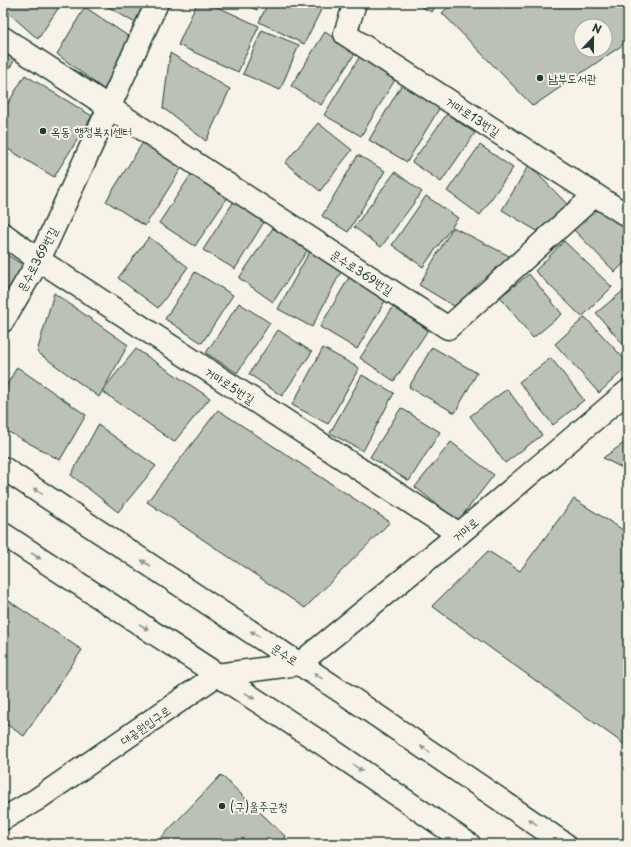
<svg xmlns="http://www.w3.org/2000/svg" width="631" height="847" font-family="'Playpen Sans','Poor Story',sans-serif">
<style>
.building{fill:#bbc1b6;stroke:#1f3d34;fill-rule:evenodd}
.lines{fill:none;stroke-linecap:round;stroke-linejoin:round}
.minor-casing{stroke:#1f3d34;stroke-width:25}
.major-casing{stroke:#1f3d34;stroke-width:25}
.minor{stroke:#f7f3e8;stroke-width:22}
.major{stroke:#f7f3e8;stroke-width:22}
.oneway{fill:#8b988e}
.poi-dot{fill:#1f3d34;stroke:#f7f3e8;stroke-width:1.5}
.labels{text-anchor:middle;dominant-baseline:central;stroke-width:4;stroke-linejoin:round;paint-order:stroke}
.poi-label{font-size:12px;fill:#1f3d34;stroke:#f7f3e8;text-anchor:start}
.street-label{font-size:12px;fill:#1f3d34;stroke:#f7f3e8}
</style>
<rect width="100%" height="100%" fill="#f7f3e8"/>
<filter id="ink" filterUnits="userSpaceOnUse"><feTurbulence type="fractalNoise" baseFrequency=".025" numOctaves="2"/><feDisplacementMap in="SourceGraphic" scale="8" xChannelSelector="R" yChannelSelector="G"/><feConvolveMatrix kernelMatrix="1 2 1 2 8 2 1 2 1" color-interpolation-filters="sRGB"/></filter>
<g filter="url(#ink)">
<!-- building -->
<g class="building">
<polygon points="3,3 60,3 61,4 38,39 3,8"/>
<polygon points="102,3 145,3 135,23"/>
<polygon points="197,3 209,3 259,26 238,72 178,45"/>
<polygon points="241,3 260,3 257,10"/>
<polygon points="268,3 311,3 322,8 304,44 259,22"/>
<polygon points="413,3 437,3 432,12"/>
<path d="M452 3H628V47L624 44 533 106 442 13ZM581 26H605V50H581Z"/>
<polygon points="85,7 131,38 107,92 57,54"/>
<polygon points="262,30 299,45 280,90 243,74"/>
<polygon points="325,32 356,52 321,105 291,86"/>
<polygon points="3,48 16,58 3,78"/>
<polygon points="170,53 230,89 206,141 163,108"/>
<polygon points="360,56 396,78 361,136 324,115"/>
<polygon points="25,75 92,116 54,177 3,146 3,112"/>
<polygon points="405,79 443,102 407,162 369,140"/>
<polygon points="447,114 475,133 441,182 412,162"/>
<polygon points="318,123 352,150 320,191 285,163"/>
<polygon points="145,139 184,164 145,226 106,201"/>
<polygon points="480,145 513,168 480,215 447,191"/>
<polygon points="358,155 385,171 348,232 322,216"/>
<polygon points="529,165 568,205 537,231 502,210"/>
<polygon points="395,172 422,192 381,247 354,227"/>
<polygon points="192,173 228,197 195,246 159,223"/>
<polygon points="426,196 458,218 423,267 392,245"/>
<polygon points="236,198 267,217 235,269 203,250"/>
<polygon points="601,201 628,228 628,259 615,272 573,229"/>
<polygon points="277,222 311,245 273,302 239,278"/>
<polygon points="453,227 513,258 454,306 419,285"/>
<polygon points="149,237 188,267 158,308 118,278"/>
<polygon points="564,241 612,287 582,317 535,271"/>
<polygon points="311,249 344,266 312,327 278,309"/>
<polygon points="3,252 29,269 3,307"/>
<polygon points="195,272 233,295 202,343 165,319"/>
<polygon points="351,274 388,296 357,349 320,327"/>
<polygon points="529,274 562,314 533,338 500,297"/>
<polygon points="628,287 628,350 596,313"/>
<polygon points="54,293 128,345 99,397 37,352"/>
<polygon points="239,303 270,323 237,373 206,353"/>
<polygon points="393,307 428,330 394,381 360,358"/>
<polygon points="585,317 628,363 628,366 599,393 555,344"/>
<polygon points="278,330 312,352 282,396 249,374"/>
<polygon points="432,347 477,373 455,413 409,387"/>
<polygon points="323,348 359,368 328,424 292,405"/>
<polygon points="136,349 210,398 174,442 102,391"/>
<polygon points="551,358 584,400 553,425 519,382"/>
<polygon points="17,367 86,415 60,460 3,429 3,392"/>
<polygon points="362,375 394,393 363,451 330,433"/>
<polygon points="507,389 542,435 505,463 470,416"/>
<polygon points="401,408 440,432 409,481 370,457"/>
<polygon points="218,410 390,522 305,608 147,502"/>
<polygon points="98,425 156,466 118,512 71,475"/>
<polygon points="628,440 628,471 603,458"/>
<polygon points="451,442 494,475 458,521 415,487"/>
<polygon points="574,499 628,533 628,747 432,606 488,551 520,571"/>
<polygon points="3,597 82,650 24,736 3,722"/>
<polygon points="221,775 286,837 279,844 155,844"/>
</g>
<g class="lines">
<!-- minor casing -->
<g class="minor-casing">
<g id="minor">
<polyline points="355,3 345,34 628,216"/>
<polyline points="3,38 448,328 595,195"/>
<polyline points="3,234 39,260 459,534"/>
<polyline points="3,321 39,260 157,3"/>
<polyline points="3,819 36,800 217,675 299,664"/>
</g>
</g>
<!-- major casing -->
<g class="major-casing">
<g id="major">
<polyline points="3,468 351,698 565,844"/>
<polyline points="3,534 320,742 469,844"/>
<polyline points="299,664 459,534 628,391"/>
</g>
</g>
<!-- minor -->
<use href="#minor" class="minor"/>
<!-- major -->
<use href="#major" class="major"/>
</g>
<!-- one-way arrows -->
<defs><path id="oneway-solid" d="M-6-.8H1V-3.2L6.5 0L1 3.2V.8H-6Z"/></defs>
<g class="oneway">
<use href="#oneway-solid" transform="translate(38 491) rotate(-147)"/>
<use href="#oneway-solid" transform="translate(36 556) rotate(33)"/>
<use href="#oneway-solid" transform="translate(146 563) rotate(-147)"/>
<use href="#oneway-solid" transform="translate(144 627) rotate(33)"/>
<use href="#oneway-solid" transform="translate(255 634) rotate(-147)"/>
<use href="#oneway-solid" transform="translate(318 676) rotate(-146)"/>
<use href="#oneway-solid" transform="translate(250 696) rotate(33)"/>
<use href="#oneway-solid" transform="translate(425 749) rotate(-146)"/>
<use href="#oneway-solid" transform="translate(358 768) rotate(34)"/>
<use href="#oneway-solid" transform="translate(533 822) rotate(-146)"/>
</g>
</g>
<!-- markers -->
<g class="poi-dot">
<circle cx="540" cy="78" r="4"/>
<circle cx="43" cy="131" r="4"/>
<circle cx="222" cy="806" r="4"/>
</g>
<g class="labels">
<!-- poi labels -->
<g class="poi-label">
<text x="548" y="78">남부도서관</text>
<text x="51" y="131">옥동 행정복지센터</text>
<text x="230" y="806">(구)울주군청</text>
</g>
<!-- street labels -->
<g class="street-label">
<text transform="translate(473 116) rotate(33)">거마로13번길</text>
<text transform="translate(37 259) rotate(-62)">문수로369번길</text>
<text transform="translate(362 272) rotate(33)">문수로369번길</text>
<text transform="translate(230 385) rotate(33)">거마로5번길</text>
<text transform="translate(465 529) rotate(-40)">거마로</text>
<text transform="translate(285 654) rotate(33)">문수로</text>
<text transform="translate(145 725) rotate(-35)">대공원입구로</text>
</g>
</g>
<!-- margin -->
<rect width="631" height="847" fill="none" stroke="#f7f3e8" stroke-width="16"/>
<rect x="8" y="8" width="615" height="831" fill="none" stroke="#1f3d34" stroke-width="1.5" filter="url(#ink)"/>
<!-- north arrow -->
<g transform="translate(593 38) rotate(22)"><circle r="19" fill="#f7f3e8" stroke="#a1aaa0"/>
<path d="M0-3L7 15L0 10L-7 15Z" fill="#1f3d34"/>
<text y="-6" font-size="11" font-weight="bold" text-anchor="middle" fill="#1f3d34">N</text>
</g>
</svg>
